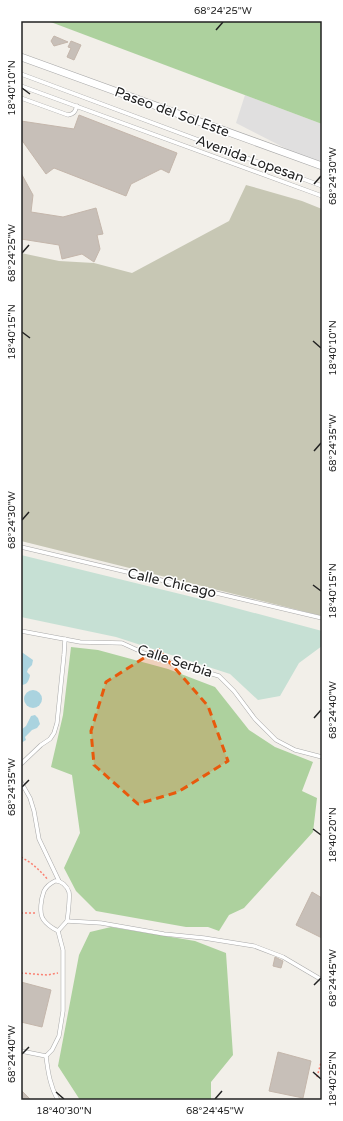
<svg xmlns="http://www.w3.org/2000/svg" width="343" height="1121" font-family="'Varela Round',sans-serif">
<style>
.residential{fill:#e0dfdf}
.construction{fill:#c7c7b4}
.forest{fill:#add19e}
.wetland{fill:#c6e0d4}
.water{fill:#aad3df}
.building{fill:#c7bfb8;stroke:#c4b6ab}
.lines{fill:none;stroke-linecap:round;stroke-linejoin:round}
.lane-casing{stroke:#a9a9a9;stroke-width:4.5}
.street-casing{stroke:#a9a9a9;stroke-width:8}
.path{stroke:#fa8072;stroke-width:1.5;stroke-dasharray:2 2;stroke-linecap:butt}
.lane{stroke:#fff;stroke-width:3.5}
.street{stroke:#fff;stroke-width:7}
.marked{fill:#e8590c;fill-opacity:0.2;stroke:#e8590c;stroke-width:3;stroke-dasharray:8 5;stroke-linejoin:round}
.ticks{fill:none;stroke:#222;stroke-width:1.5}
.labels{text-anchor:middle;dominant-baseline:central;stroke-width:3;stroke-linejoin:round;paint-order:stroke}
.street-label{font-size:14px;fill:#222;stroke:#fff}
.neatline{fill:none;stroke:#222;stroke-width:1.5}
.ticks-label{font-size:10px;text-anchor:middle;fill:#222}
</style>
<rect width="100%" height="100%" fill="#f2efe9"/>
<!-- residential -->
<polygon class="residential" points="245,95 322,124 322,167 236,123"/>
<!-- construction -->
<polygon class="construction" points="246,185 302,201 322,209 322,616 21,541 21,253 59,261 94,263 132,273 229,221"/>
<!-- forest -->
<g class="forest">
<polygon points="48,21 322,21 322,124"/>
<polygon points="71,647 98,650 168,669 215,687 249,730 275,747 313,762 302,791 317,798 313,832 244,908 229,915 219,931 208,927 186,927 96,911 76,891 64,868 80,833 72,775 51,767 63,715"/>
<polygon points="111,927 195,941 226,953 233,1055 211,1082 211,1100 80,1100 58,1066 79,955 90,932"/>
</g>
<!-- wetland -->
<polygon class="wetland" points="21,555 217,603 322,631 322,646 299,663 280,696 258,700 230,674 116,637 21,617"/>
<!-- water -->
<g class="water">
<path d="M21 652 23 653 33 660 32 665 28 669 27 672 30 675C29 681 27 685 21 685Z"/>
<circle cx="33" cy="699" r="9"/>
<polygon points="35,715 38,718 40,724 37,728 32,730 25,737 26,740 21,743 21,730 26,726 31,716"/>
</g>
<!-- building -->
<g class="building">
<polygon points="54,36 68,42 54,46 51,41"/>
<polygon points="71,41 81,45 74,60 67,57 71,48 68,47"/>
<polygon points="79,115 177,153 169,173 161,169 131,184 126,196 54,168 46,174 21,139 21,121 74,129"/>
<polygon points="21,173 33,195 31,212 63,217 96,208 103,234 97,235 100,249 94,262 82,254 62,259 59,245 21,239"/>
<polygon points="312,892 322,898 322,938 296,925"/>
<polygon points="275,957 283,961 281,968 273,966"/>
<polygon points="21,982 51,990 42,1027 21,1022"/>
<polygon points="278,1052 311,1061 303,1098 269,1091"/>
<polygon points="21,1090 31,1100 21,1100"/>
</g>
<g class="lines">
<!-- lane casing -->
<g class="lane-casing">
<g id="lane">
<polyline points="21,74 322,186"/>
<polyline points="21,86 322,196"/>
<path d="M21 98 68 115C74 114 75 112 77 106"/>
<polyline points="21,547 322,618"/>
<polyline points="21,631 80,642 122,643 155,658 196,669 219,676 234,691 255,719 276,740 295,750 322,757"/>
<polyline points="21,764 41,745 50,739 54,733 57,723 64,655 65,639"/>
<polyline points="21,782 30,798 34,811 39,839 59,881"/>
<path d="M55 881C61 880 67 886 69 892 70 897 68 915 67 921L58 931C52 928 47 925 43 919 39 912 41 899 44 891 46 887 51 883 55 881Z"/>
<polyline points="67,921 101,923 164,934 204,938 254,946 283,957 322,980"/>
<polyline points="21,1051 46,1056"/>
<polyline points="46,1056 52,1050 59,1036 63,1011 63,950 58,931"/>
<path d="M46 1056C48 1072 50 1086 58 1100"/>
</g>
</g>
<!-- street casing -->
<g class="street-casing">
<polyline id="street" points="21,57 322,166"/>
</g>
<!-- path -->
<g class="path">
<path d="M21 857C32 863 40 870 48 880"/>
<polyline points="21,913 35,913"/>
<polyline points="21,973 47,975 58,973"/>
<polyline points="317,1077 322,1059"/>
</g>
<!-- lane -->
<use href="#lane" class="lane"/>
<!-- street -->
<use href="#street" class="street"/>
</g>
<!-- marked area -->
<path class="marked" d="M158 649 208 706 228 761 178 792 138 804 94 765 91 731 106 682Z"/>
<!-- ticks -->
<path class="ticks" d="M216 30 223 22M22 88 30 94M314 184 321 176M22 253 29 245M22 332 30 338M313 341 321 348M314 451 321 443M22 520 29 512M313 585 321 591M314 718 321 710M22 787 29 780M313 829 321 835M314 985 321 978M22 1054 29 1047M313 1072 321 1079M56 1092 64 1099M215 1099 222 1091"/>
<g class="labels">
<!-- street labels -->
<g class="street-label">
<text transform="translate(172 112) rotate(20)">Paseo del Sol Este</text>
<text transform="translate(250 159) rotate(20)">Avenida Lopesan</text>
<text transform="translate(172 583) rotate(13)">Calle Chicago</text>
<text transform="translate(175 661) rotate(18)">Calle Serbia</text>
</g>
</g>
<!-- border -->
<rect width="343" height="1121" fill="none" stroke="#ffffff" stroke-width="44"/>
<rect x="22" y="22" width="299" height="1077" class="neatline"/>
<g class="ticks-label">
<text x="223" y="14">68°24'25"W</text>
<text transform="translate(11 88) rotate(-90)" y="4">18°40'10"N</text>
<text transform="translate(332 176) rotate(-90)" y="4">68°24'30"W</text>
<text transform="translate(11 253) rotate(-90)" y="4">68°24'25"W</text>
<text transform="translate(11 332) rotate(-90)" y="4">18°40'15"N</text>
<text transform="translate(332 348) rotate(-90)" y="4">18°40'10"N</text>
<text transform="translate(332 443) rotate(-90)" y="4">68°24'35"W</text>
<text transform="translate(11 520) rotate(-90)" y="4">68°24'30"W</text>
<text transform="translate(332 591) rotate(-90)" y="4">18°40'15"N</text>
<text transform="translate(332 710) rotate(-90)" y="4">68°24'40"W</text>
<text transform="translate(11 787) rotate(-90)" y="4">68°24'35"W</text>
<text transform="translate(332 835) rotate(-90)" y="4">18°40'20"N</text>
<text transform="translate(332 978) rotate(-90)" y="4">68°24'45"W</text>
<text transform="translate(11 1054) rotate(-90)" y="4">68°24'40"W</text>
<text transform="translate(332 1079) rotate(-90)" y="4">18°40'25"N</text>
<text x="64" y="1114">18°40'30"N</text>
<text x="215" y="1114">68°24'45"W</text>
</g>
</svg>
